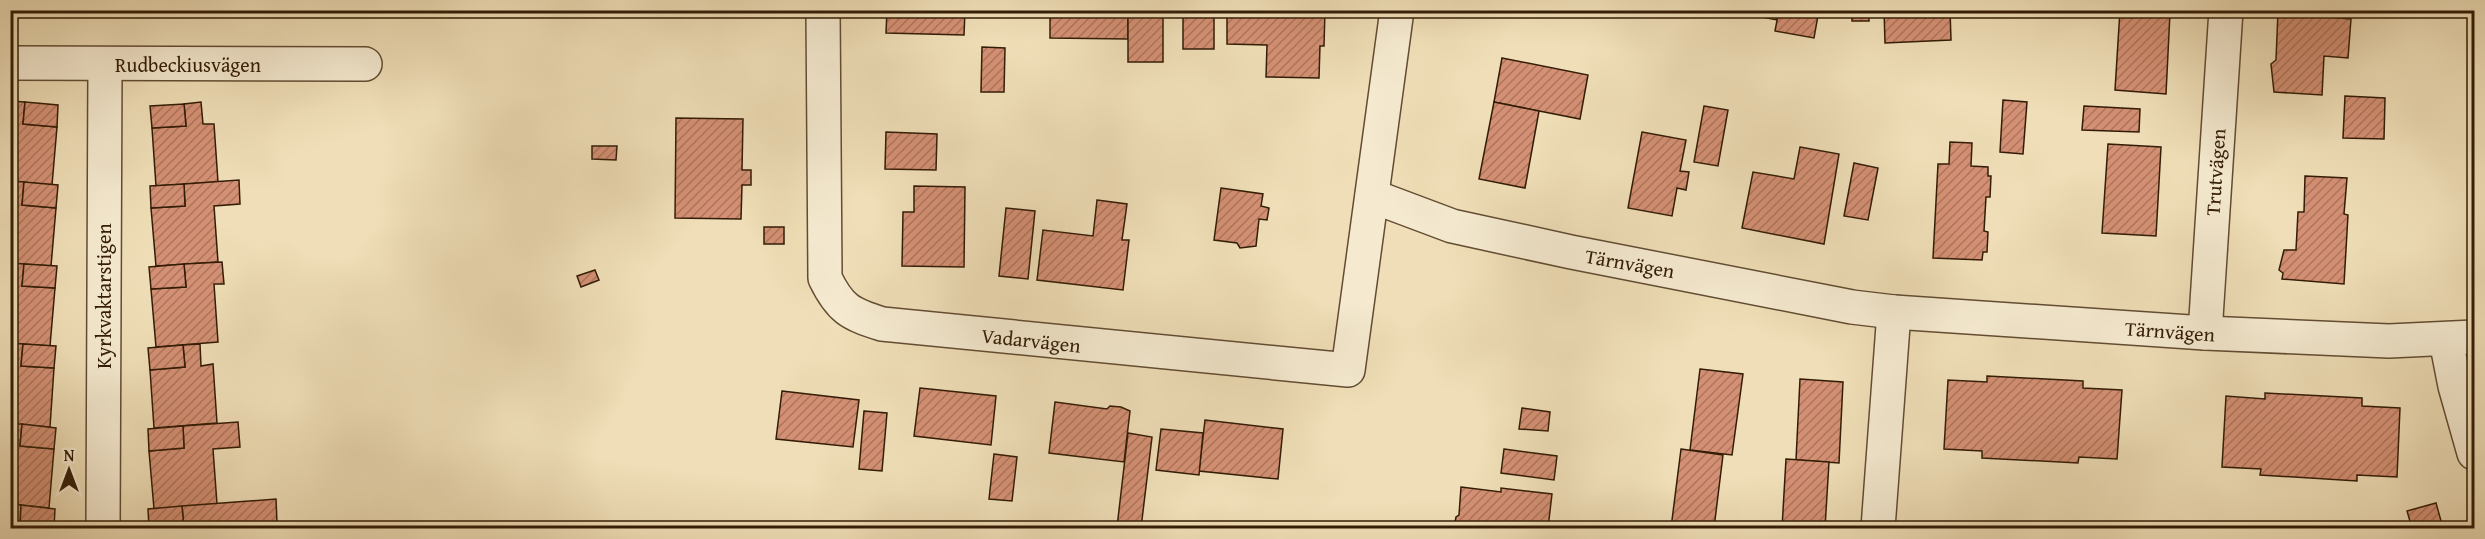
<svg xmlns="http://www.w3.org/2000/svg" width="2485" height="539" font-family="'Gentium Book Plus',serif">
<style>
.building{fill:url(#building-hatch);stroke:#331c06;stroke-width:1.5}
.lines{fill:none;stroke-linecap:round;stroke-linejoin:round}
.minor-casing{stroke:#624c32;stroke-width:36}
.minor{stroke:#f5ead0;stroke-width:33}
.labels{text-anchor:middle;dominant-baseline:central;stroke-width:5;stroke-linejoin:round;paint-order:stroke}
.street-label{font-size:20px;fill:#331c06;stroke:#f5ead0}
</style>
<defs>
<pattern id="building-hatch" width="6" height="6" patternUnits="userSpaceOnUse" patternTransform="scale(1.5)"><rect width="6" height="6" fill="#d49074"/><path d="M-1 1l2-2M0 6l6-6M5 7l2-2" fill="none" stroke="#ad755d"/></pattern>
</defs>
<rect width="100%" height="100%" fill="#efdeb7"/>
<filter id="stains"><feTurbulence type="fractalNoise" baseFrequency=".00333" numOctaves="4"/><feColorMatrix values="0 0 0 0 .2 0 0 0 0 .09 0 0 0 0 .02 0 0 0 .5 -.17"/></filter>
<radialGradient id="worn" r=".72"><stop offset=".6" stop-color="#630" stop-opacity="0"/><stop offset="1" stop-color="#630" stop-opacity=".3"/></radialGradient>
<!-- building -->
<g class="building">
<polygon points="887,10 965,10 964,35 886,33"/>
<polygon points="1050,10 1128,10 1128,39 1050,38"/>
<rect x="1128" y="10" width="35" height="52"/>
<rect x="1183" y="10" width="31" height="39"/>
<polygon points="1227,10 1325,10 1324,46 1320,46 1319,78 1266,77 1267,45 1227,44"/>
<polygon points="1741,10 1779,10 1777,20 1740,13"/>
<polygon points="1779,10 1819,10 1814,38 1775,31"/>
<rect x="1852" y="10" width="17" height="11"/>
<polygon points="1884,10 1950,10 1951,40 1885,43"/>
<polygon points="2120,10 2170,13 2166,94 2115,90"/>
<polygon points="2278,11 2327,14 2327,17 2351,19 2348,58 2324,56 2322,95 2274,92 2271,64 2276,60"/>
<polygon points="982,47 1005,48 1004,92 981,92"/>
<polygon points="1502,58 1588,75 1580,119 1494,102"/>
<polygon points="2345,96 2385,98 2384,139 2343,138"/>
<polygon points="2003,100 2027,102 2023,154 2000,152"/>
<polygon points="10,101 25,102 23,124 57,127 52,185 10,181"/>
<polygon points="25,102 58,105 57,127 23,124"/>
<polygon points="201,102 203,124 214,124 218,182 156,186 152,128 186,126 184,104"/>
<polygon points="1494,102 1539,111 1525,188 1479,179"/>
<polygon points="184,104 186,126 152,128 150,106"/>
<polygon points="1704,106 1728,110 1718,166 1694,162"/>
<polygon points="2084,106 2140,109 2139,132 2082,130"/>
<polygon points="676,118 743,119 742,170 751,170 751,185 742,185 741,219 675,218"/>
<polygon points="886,132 937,134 936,170 885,169"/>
<polygon points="1642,132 1686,140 1680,171 1689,172 1686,190 1677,188 1672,216 1628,208"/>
<polygon points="1950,142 1972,143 1971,166 1988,167 1988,176 1991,176 1990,197 1986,197 1984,231 1988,232 1987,252 1983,252 1982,260 1933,258 1938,164 1949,164"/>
<polygon points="2108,144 2161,147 2156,236 2102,233"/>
<polygon points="592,146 617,146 616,160 592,159"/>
<polygon points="1800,147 1839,154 1824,244 1742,228 1753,172 1794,179"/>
<polygon points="1854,163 1878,168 1868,220 1844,216"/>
<polygon points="2305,176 2347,178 2344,214 2348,215 2344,284 2282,279 2283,273 2279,270 2284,250 2296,250 2298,212 2304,212"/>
<polygon points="239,180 240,204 214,206 218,262 156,266 151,208 185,206 184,184"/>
<polygon points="10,181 24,182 22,205 56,208 51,266 10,263"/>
<polygon points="24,182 58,185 56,208 22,205"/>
<polygon points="184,184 185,206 151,208 150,186"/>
<polygon points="914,186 965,187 964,267 902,266 903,212 914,212"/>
<polygon points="1221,188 1263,194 1261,206 1269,208 1267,220 1259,219 1256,246 1240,248 1237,243 1214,240"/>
<polygon points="1097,200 1127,204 1122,240 1129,240 1123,290 1037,280 1043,230 1093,236"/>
<polygon points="1006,208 1035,211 1028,279 999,276"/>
<rect x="764" y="227" width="20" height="17"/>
<polygon points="222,262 224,284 214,284 218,342 156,347 151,289 186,287 184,264"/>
<polygon points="10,263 24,264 22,286 55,288 50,346 10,343"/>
<polygon points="24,264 57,266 55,288 22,286"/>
<polygon points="184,264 186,287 151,289 149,267"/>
<polygon points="595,270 599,280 581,287 577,276"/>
<polygon points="10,343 23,344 21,366 54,368 50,427 10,424"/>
<polygon points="23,344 56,346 54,368 21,366"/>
<polygon points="200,344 201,366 213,364 217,423 154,428 150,370 185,367 183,345"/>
<polygon points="183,345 185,367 150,370 148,348"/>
<polygon points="1700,369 1743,374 1732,455 1690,450"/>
<polygon points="1987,376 2083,381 2083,388 2122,390 2117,459 2079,457 2078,463 1982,458 1982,451 1944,449 1948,380 1987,382"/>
<polygon points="1800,379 1843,382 1839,463 1796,460"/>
<polygon points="920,388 996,396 991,445 914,436"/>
<polygon points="782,391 859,400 853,447 776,439"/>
<polygon points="2265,393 2362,398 2362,406 2400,408 2397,477 2357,475 2357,481 2260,475 2261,469 2222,467 2226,396 2265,399"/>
<polygon points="1055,402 1107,409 1110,406 1121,407 1130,411 1124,462 1049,453"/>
<polygon points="1522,408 1550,412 1548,431 1519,429"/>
<polygon points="864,411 887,413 882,471 859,469"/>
<polygon points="1205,420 1283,429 1278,479 1199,471"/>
<polygon points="238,422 240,447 213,449 217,504 154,509 149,451 184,448 183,426"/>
<polygon points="10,424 22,424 20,446 54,449 49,508 10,504"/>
<polygon points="22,424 56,428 54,449 20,446"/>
<polygon points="183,426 184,448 149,451 148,429"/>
<polygon points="1161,429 1203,433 1199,475 1156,470"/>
<polygon points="1128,433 1152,437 1141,528 1117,527"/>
<polygon points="1504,449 1557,456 1554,480 1501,473"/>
<polygon points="1681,449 1723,455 1714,528 1671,528"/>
<polygon points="994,454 1017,457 1012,501 989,499"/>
<polygon points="1786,459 1829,462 1825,528 1782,528"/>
<polygon points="1461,487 1501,492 1501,488 1552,494 1548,528 1454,528 1456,517 1459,515"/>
<polygon points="276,499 277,523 174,528 184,528 182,506"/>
<polygon points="2436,503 2443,528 2412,528 2407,511"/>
<polygon points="10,504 21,505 20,527 35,528 10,528"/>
<polygon points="21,505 55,509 54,528 20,527"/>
<polygon points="182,506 184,528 149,528 148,509"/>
</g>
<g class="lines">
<!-- minor casing -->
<g class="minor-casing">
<g id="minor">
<path d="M823 10 825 278C840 309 850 314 882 324L1348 370 1397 10"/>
<polyline points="10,63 365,64"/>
<polyline points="1372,196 1452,226 1571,252 1852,307 1894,312 2205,333 2389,341 2474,337"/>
<polyline points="2205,333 2226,10"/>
<polyline points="2446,340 2455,386 2474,453"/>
<polyline points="103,528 105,64"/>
<polyline points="1878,528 1894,312"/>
</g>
</g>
<!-- minor -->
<use href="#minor" class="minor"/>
</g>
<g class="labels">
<!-- street labels -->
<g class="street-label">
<text x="188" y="64">Rudbeckiusvägen</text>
<text transform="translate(2215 172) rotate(-86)">Trutvägen</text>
<text transform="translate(1630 263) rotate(10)">Tärnvägen</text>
<text transform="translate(103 296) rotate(-90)">Kyrkvaktarstigen</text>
<text transform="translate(2170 331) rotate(4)">Tärnvägen</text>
<text transform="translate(1031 340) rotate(6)">Vadarvägen</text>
</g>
</g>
<!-- margin -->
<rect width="2485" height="539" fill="none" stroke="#efdeb7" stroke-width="36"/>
<rect x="12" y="12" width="2461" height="515" fill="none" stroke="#331c06" stroke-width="3"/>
<rect x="18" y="18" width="2449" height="503" fill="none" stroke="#331c06" stroke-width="1.5"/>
<!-- north arrow -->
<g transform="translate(69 470)" stroke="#f5ead0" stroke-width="4.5" paint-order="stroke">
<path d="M0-4.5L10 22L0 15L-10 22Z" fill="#331c06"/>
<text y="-9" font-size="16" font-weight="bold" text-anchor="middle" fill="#331c06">N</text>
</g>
<rect width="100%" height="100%" filter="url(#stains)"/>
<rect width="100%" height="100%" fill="url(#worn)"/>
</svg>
